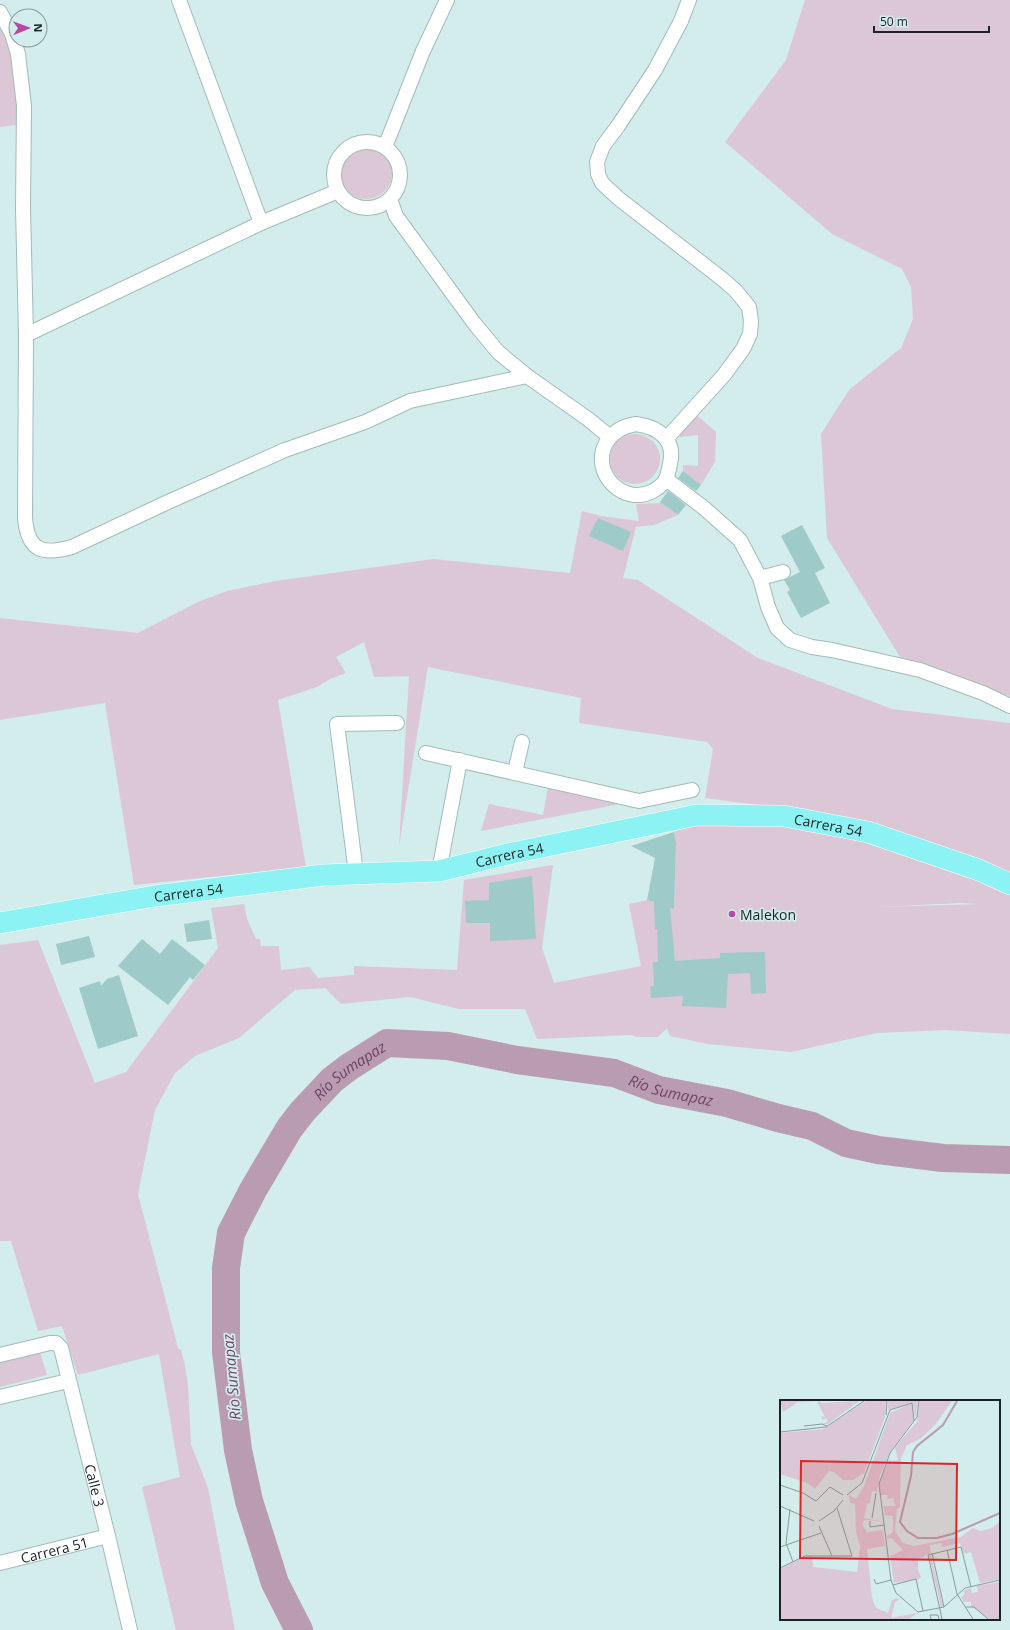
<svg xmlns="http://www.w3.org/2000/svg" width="1010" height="1630" font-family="'Open Sans',sans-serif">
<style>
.green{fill:#dbc7d6;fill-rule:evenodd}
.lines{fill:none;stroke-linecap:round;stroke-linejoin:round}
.river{stroke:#ba9cb2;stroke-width:28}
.building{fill:#9ecaca}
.street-casing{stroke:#a2bbbb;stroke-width:16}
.primary-casing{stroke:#fff;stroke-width:22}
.street{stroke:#fff;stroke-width:14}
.primary{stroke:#8cf2f4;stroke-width:21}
.poi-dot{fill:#b747a3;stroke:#d3ecec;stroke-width:1.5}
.labels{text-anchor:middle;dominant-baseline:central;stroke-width:3.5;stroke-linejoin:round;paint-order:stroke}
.street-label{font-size:14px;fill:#1b2424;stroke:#d3ecec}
.poi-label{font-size:14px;fill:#1b2424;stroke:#d3ecec;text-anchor:start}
.water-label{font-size:15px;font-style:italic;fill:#704466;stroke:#d3ecec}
.inset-river{fill:none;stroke:#ba9cb2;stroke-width:2}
.inset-road{fill:none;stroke:#899c9c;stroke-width:1}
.view{fill:#d62828;fill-opacity:0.15;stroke:#d62828;stroke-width:2}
.inset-edge{fill:none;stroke:#1b2424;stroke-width:2}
</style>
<rect width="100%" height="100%" fill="#d3ecec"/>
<!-- green -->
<g class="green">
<polygon points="805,0 1010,0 1010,696 900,657 827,538 821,434 849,390 901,348 913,319 911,287 902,269 832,234 725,142 786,60"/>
<polygon points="0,29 10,47 16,90 17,125 0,127"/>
<circle cx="366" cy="173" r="26"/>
<polygon points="692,411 716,432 715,462 701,485 683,471 683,465 698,466 698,435 680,437 677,428"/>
<circle cx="635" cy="459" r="25"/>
<polygon points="662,503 678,515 654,525 636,527 623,578 638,580 758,658 892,709 1010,723 1010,873 788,809 705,798 713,749 707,742 579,723 581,698 428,667 399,846 409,676 374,677 364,642 336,657 346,673 330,679 317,687 278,700 306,867 134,885 105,703 0,720 0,618 138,633 198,602 227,591 276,581 433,559 570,573 582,511 601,516 639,521 636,504"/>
<polygon points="548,786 625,803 481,831 489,804 543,815"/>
<path d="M711 819 836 831 1010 891V1034L946 1030 877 1033 791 1052 708 1044 670 1036 667 1028 658 1037H638L631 1035 537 1039 525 1009H459L410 997 341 1004 325 988 295 990 239 1038 195 1056 175 1073 155 1110 138 1194 178 1348 181 1350 185 1366 188 1385 191 1444 208 1488 235 1630H176L142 1487 180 1477 159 1354 78 1375 62 1326 38 1331 11 1241H0V945L38 940 95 1083 126 1072 218 948 211 908 244 904 247 919 256 939H260L261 946H279L281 970 309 967 318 978 354 975V966L457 970 464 880 553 865 542 948 554 983 641 966 629 904 647 900 674 909 676 842 674 832ZM959 903 981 904 880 907Z"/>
<polygon points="40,1353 47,1375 0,1387 0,1363"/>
</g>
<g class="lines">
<!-- river -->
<path class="river" id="s1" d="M299 1630 275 1583 249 1501 238 1450 226 1352V1268L231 1233 253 1190 289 1129 302 1112 332 1080 349 1067 387 1043 448 1046 517 1060 614 1073 659 1090 727 1103 778 1118 812 1126 846 1143 878 1150 943 1158 1010 1160"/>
</g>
<!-- building -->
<g class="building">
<polygon points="683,471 701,485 696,491 678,478"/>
<polygon points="668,491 686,505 678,515 660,502"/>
<polygon points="598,518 631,532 623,551 589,536"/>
<polygon points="802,525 825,568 815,573 830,603 801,618 787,592 790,590 784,580 800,572 781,536"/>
<polygon points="674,832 676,842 674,909 670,908 675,961 720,958 720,953 765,952 766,993 751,994 750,973 728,974 726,1008 682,1006 683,996 651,998 650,986 654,986 653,962 658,962 657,929 655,929 654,902 647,900 655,858 631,846"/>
<polygon points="532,876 536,939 490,941 490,923 466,923 465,901 489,900 489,883"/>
<polygon points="209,920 212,939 187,942 184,924"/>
<polygon points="89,936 95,957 61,965 56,944"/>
<polygon points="142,939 160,954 172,939 205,965 193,980 190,977 168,1005 118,966"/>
<polygon points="119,975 138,1036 98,1049 79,988 100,981 101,986 107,979"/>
</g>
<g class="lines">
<!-- street casing -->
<g class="street-casing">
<g id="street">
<polyline points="179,0 261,223"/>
<path d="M0 12 12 34 18 54 24 106 23 208 26 335 25 518C28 552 43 555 72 547L168 502 285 450 365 422 410 401 527 376"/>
<circle cx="367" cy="175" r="33"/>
<polyline points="385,147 423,51 447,0"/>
<polyline points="390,199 396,216 474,323 498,352 527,376 588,419 610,437"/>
<polyline points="26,335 261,223 338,191"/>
<path d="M636 424C658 427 676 439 670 464 669 469 668 475 666 479 664 484 658 488 653 491 623 507 590 472 606 443 613 431 623 426 636 424Z"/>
<polyline points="667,438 724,375 743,349 750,334 751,321 749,307 735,290 721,278 618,198 602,183 598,174 597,162 603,146 618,126 655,70 681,21 689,0"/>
<polyline points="666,479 704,508 740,540 760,578 768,607 777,628 790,640 812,647 832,650 920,670 983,693 1010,706"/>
<polyline points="760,578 783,572"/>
<polyline points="426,753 639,801 692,790"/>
<polyline points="515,772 522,742"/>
<polyline points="439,871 460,760"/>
<polyline points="356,873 337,724 397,723"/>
<path id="s2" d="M0 1355 50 1343H56L61 1348 108 1536 130 1630"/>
<polyline points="0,1397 68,1381"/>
<path id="s3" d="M0 1563 108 1536"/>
</g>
</g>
<!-- primary casing -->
<g class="primary-casing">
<g id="primary">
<path id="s4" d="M0 923 155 896 324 875 439 871 508 854 697 815 784 816 868 832 979 870 1010 884"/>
</g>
</g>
<!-- street -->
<use href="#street" class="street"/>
<!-- primary -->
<use href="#primary" class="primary"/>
</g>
<!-- markers -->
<circle class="poi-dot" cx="732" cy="914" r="4"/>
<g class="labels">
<!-- street labels -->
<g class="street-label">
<text stroke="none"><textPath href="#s4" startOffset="839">Carrera 54</textPath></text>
<text stroke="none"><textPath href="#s4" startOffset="515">Carrera 54</textPath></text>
<text stroke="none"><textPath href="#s4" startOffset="191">Carrera 54</textPath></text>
<text stroke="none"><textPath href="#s2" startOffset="206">Calle 3</textPath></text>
<text stroke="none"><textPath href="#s3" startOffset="56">Carrera 51</textPath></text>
</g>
<!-- poi labels -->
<g class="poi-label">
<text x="740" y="914">Malekon</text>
</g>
<!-- water labels -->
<g class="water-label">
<text stroke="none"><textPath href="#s1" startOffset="613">Río Sumapaz</textPath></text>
<text stroke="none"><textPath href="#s1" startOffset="949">Río Sumapaz</textPath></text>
<text transform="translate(231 1377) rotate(-95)">Río Sumapaz</text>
</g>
</g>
<!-- overview -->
<g transform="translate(780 1400)">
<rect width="220" height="220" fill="#d3ecec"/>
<path d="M0 1H38L18 2 3 12ZM40 1 41 3 79 1 48 24H43L48 21 46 18 42 20V16L45 17 37 2ZM86 1H106L105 17 84 73 73 80H63L54 72 49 71 35 89 27 83 0 74V33L44 29ZM108 1H138L135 19 133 3 108 10ZM140 1H172L155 25 140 39 127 45 121 58 120 108 117 109 115 131 123 143 134 146 181 137 193 128 200 131 212 128 220 122V179L200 183 191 152 184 154 180 143 162 147 161 143 150 145 151 153 138 159V170L141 177 139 179 114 183 110 156 123 150 111 138 107 139V136L113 132V116L105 115 103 106H115L113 98 107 99 108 95H100L99 84 109 59 111 61 118 60 115 47 137 22ZM130 4H133V21L110 52 100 75 97 92 92 91 90 103 87 104 84 118 101 121 85 120 82 124 87 132 103 130 105 146 87 149 92 198 96 208 108 213 112 200 117 198 119 200 115 202 111 218 137 213 129 219H0V169L24 157 32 156 33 167 77 172 80 146 76 132 75 104 70 103 69 95 76 99 84 86 110 13ZM151 155 163 206 161 207 149 156ZM220 182V219H209L191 206V202H184L181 197 185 194 183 191 191 188 192 193 198 192 197 186Z" fill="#dbc7d6"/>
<path class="inset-river" d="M177 1 163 25 137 46 133 52 131 76 120 122 127 131 138 138H157L172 134 220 113"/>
<path class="inset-road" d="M139 1 137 17 110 53 99 84 111 180 116 193 138 212 164 207 185 188 220 180M106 15 107 1M24 26 42 24 47 26M0 32 46 27 84 1M0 85 23 93 36 101 50 87 63 95M67 95 82 83 110 10 132 3 134 21M0 106 34 121M10 109 6 143 13 162M92 118 96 93M39 121 54 111 63 100M90 121V127L104 125M39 126 52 156M0 147 41 133M167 150 177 194 193 219M152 153 164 207M0 168 25 156H72L57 108M94 179 96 184 111 180M113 185 136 179 143 211M186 207H194L208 219M151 219 150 215H158L159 219M162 219 148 155 181 147 191 187"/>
<path class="view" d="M21 61 177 64 176 160 20 158Z"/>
<rect width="220" height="220" class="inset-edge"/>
</g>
<!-- north arrow -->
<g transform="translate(28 28) rotate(89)"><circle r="19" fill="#d3ecec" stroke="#899c9c"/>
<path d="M0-3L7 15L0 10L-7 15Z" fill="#b747a3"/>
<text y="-6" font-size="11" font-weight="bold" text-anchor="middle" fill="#1b2424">N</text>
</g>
<!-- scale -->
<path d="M874 26v6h115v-6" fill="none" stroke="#1b2424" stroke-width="2"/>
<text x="880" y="26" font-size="12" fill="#1b2424" stroke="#d3ecec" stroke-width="3" paint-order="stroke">50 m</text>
</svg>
